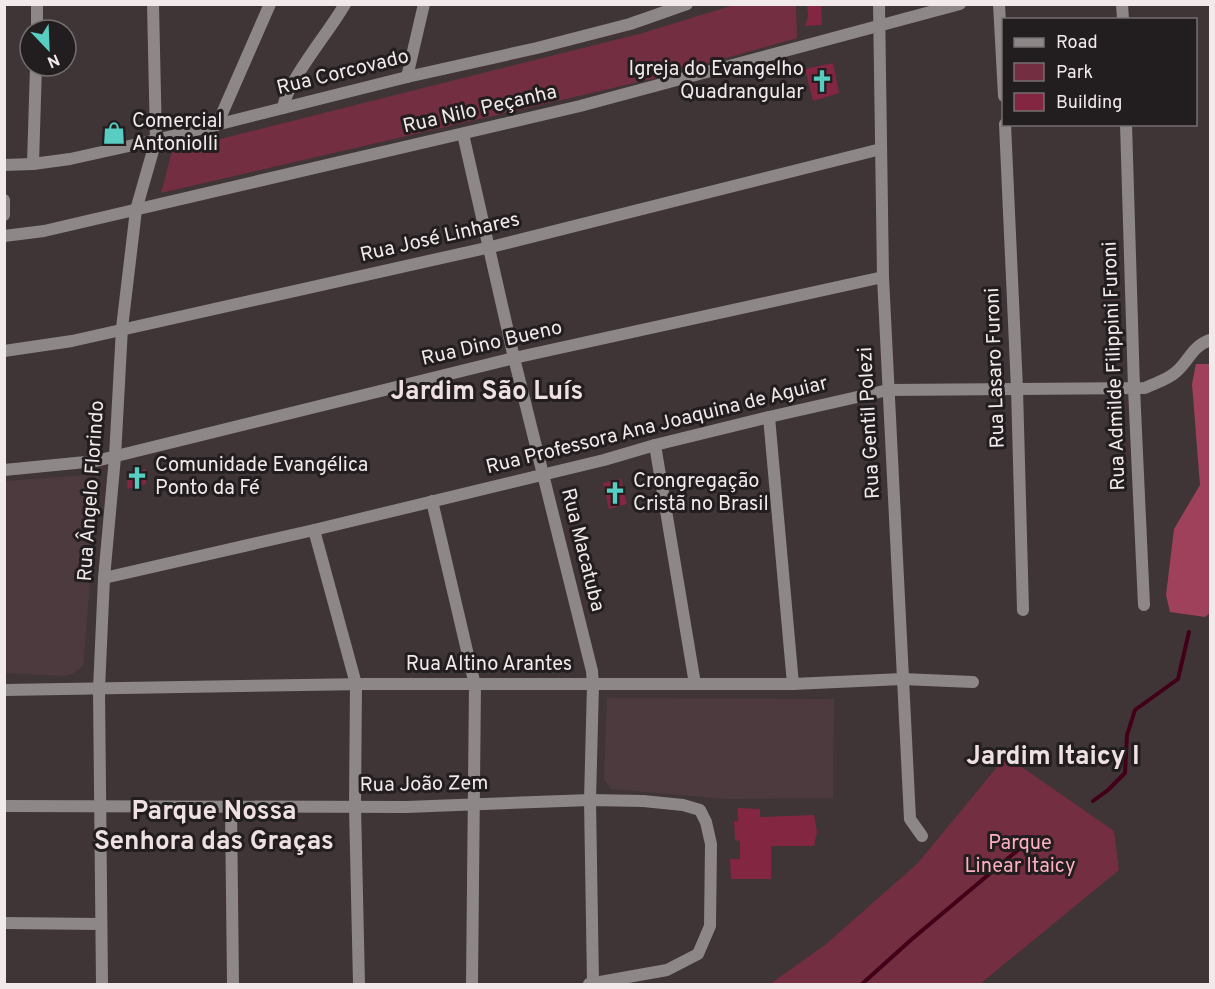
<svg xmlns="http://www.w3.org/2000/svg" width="1215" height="989" font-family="Overpass,sans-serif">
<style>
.built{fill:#4d3a3e}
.green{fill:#732e41}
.forest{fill:#a0415b}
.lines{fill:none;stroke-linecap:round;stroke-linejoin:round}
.stream{stroke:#420018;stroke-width:4}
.building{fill:#822642}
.minor{stroke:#8d8788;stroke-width:12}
.labels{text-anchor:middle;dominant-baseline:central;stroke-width:6;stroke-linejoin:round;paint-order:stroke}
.poi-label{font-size:20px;fill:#f1e9ea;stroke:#221d1e;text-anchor:start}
.street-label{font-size:20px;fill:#f1e9ea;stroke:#221d1e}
.park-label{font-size:20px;fill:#feafc0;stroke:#221d1e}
.district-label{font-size:26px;font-weight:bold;fill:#efe0e2;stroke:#221d1e}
</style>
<rect width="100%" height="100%" fill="#3f3436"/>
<!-- built -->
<g class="built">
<polygon points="99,474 83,666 72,674 63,676 5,673 5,481"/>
<polygon points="607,698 834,699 833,798 726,799 611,789 604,779"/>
</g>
<!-- green -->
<g class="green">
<polygon points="734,5 796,5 797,38 656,78 161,193 172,151 639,34"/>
<polygon points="1006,756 1114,831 1119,870 980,984 770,984 825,945 918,863"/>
</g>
<!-- forest -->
<polygon class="forest" points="1196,364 1210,364 1210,613 1205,617 1170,612 1166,595 1174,529 1200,485 1192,384"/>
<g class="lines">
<!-- stream -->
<g class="stream">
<polyline points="1093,801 1108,790 1125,773 1127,735 1135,710 1178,679 1189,632"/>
<polyline points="862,984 912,939 1031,839"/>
</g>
</g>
<!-- building -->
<g class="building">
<polygon points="807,4 821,4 822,25 805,26 808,17"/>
<polygon points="833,63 839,93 813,101 805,69"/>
<polygon points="146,469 146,484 127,489 128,472"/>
<polygon points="621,479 627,504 609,509 603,483"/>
<polygon points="738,808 760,809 760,817 814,815 817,832 814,846 771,846 771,879 731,879 730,859 740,859 740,841 735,840 734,821 738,822"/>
</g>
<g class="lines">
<!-- minor -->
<g class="minor">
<polyline points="879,4 883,277 910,819 922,836"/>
<polyline points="999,4 1004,96"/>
<polyline points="1122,4 1123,20"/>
<polyline points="37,30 37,4"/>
<polyline points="407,77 424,4"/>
<path d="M283 108C287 81 330 31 345 4"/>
<polyline points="1005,124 1017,389 1023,610"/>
<polyline points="1126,124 1134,388 1144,605"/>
<polyline points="217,125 270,4"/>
<polyline points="463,134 514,358 592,671 593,685 590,800 593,983"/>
<polyline points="33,164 36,66"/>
<polyline points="4,165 33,164 70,159 156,140 407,77 537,48 630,24 687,4"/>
<polyline points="4,200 4,215"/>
<polyline points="4,236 44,231 580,106 960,4"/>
<polyline points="4,351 72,341 495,246 881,149"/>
<polyline points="769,417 793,684"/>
<polyline points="655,445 695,684"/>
<polyline points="4,470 96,461 514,358 883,277"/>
<polyline points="432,501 475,685 472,984"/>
<polyline points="314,530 356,684 355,806 359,984"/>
<path d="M104 578 314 530 604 460 655 445 769 417 888 390 1145 388C1155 383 1167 380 1176 372 1190 360 1191 347 1210 340"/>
<polyline points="4,690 366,684 793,684 902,679 973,682"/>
<polyline points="4,806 406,807 590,800 643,801 683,805 700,810 706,822 711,844 710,926 698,954 667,970 589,984"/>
<polyline points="231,807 233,984"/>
<polyline points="4,923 101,924"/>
<polyline points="102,984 99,689 104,578 115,457 122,328 136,210 156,140 153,4"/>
</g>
</g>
<!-- icons -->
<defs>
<g id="church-bare" transform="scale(1.8)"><path d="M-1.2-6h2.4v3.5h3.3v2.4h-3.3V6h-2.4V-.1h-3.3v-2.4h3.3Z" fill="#57cec1" stroke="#221d1e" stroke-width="2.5" paint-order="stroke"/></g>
<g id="shop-bare" transform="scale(1.8)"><path d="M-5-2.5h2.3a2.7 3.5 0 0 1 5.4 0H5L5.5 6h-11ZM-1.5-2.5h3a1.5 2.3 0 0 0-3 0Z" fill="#57cec1" stroke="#221d1e" stroke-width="2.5" paint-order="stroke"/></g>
</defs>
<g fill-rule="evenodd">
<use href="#church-bare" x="822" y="81"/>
<use href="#shop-bare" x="114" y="133"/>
<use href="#church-bare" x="137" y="478"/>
<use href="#church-bare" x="615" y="493"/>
</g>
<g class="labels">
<!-- poi labels -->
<g class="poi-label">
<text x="804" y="70" text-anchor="end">Igreja do Evangelho<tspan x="804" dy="23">Quadrangular</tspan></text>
<text x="132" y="122">Comercial<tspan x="132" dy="23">Antoniolli</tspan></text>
<text x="155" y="466">Comunidade Evangélica<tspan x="155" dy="23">Ponto da Fé</tspan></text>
<text x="633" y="482">Crongregação<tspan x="633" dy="23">Cristã no Brasil</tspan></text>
</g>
<!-- street labels -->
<g class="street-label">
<text transform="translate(343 73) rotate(-14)">Rua Corcovado</text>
<text transform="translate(480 110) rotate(-13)">Rua Nilo Peçanha</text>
<text transform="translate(440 238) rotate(-13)">Rua José Linhares</text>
<text transform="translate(492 344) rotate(-13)">Rua Dino Bueno</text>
<text transform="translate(1115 366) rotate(-92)">Rua Admilde Filippini Furoni</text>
<text transform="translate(996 368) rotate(-92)">Rua Lasaro Furoni</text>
<text transform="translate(870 423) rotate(-93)">Rua Gentil Polezi</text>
<text transform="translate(657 426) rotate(-14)">Rua Professora Ana Joaquina de Aguiar</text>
<text transform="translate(92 491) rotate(-86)">Rua Ângelo Florindo</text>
<text transform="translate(582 550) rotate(76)">Rua Macatuba</text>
<text x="489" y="665">Rua Altino Arantes</text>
<text transform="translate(424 785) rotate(-1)">Rua João Zem</text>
</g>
<!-- park labels -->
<g class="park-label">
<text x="1020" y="844">Parque<tspan x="1020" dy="23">Linear Itaicy</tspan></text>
</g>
<!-- district labels -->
<g class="district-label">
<text x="487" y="392">Jardim São Luís</text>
<text x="1053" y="757">Jardim Itaicy I</text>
<text x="214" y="812">Parque Nossa<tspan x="214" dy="30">Senhora das Graças</tspan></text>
</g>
</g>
<!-- border -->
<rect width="1215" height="989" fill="none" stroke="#f1e9ea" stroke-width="12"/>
<!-- legend -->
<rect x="1002" y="18" width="195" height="108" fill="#221d1e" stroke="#756f70" stroke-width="1.5"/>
<rect x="1014" y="38" width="30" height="9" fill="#8d8788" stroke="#756f70" stroke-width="1.5"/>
<text x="1056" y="48" font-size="18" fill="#f1e9ea">Road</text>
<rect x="1014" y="63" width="30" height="18" fill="#732e41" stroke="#756f70" stroke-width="1.5"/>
<text x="1056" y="78" font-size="18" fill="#f1e9ea">Park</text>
<rect x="1014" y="93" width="30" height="18" fill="#822642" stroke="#756f70" stroke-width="1.5"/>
<text x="1056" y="108" font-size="18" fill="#f1e9ea">Building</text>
<!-- north arrow -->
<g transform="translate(48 48) rotate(157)"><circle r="28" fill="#221d1e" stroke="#756f70" stroke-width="1.5"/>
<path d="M0-4.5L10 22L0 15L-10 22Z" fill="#57cec1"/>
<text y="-9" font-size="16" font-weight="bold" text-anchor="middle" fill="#f1e9ea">N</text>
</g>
</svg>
